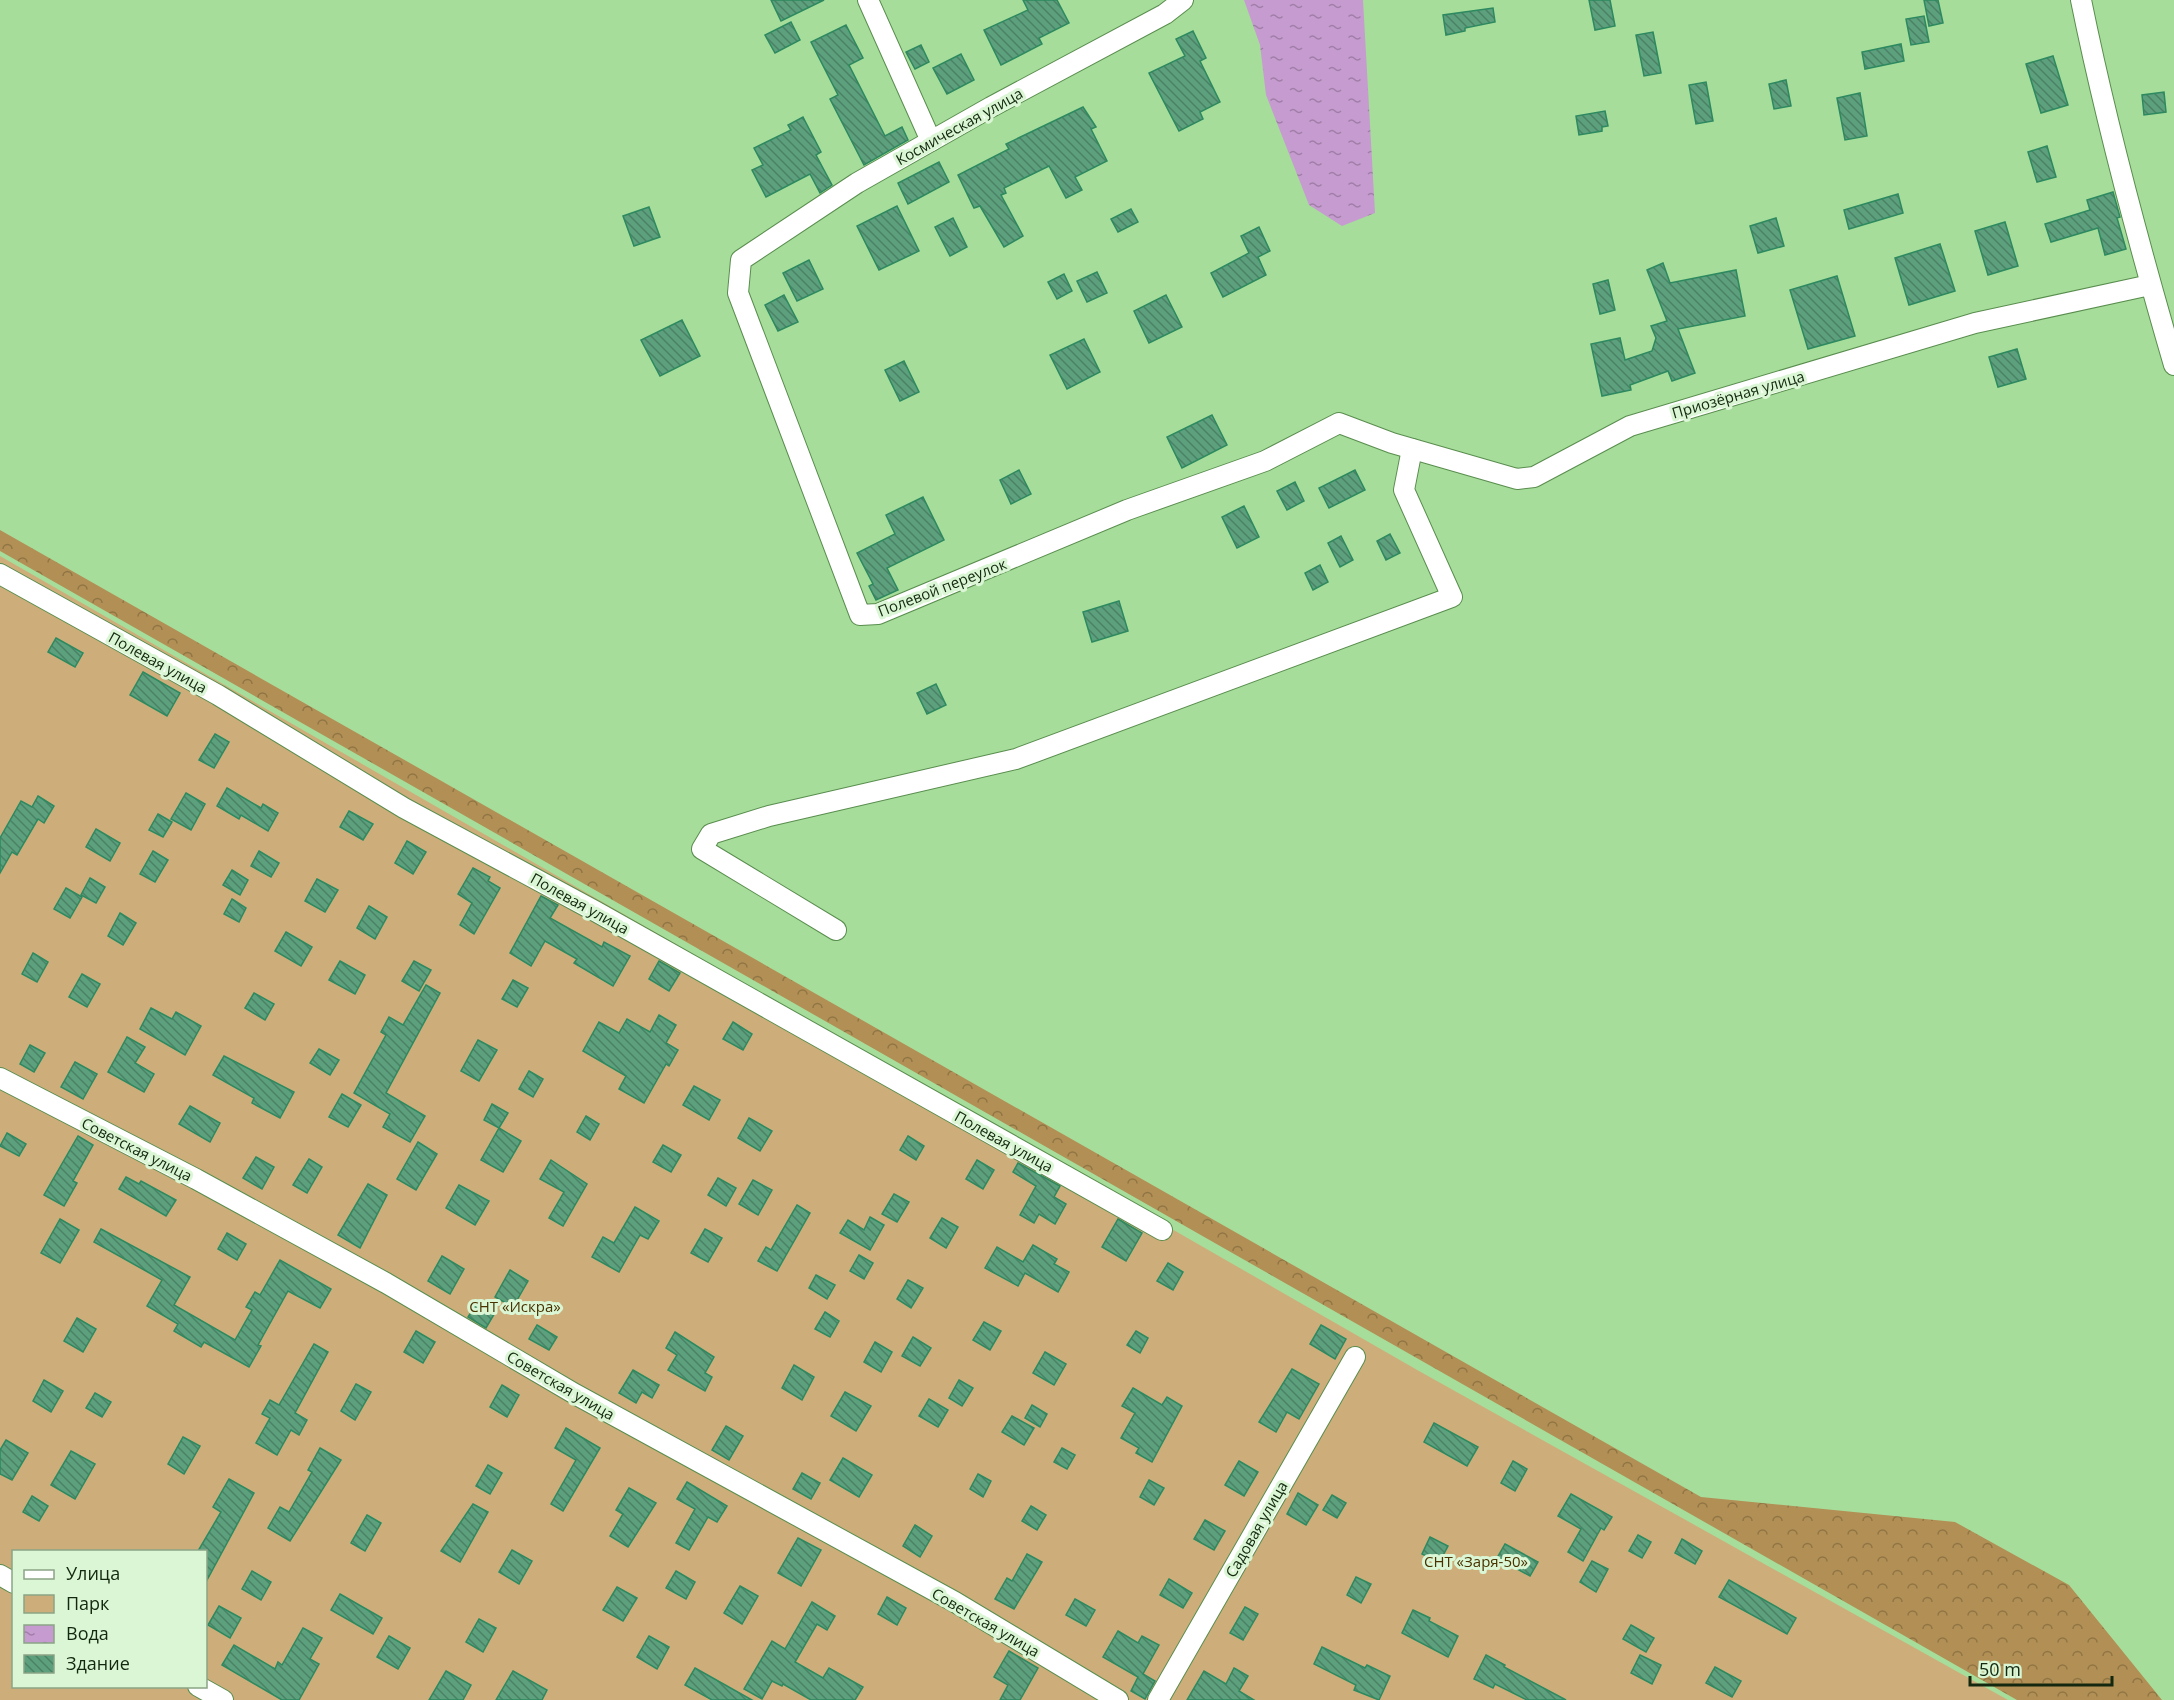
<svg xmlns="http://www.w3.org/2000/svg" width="2174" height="1700" font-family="'Open Sans',sans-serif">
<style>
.green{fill:#cdae7a;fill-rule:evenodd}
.forest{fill:url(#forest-crowns)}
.water{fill:url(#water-ripples)}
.building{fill:url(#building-back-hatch);stroke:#2d895f;stroke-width:1.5}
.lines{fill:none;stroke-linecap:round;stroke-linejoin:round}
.minor-casing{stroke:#598d4e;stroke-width:22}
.minor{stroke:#fff;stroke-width:20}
.labels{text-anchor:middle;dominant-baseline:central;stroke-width:6;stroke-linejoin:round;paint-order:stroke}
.street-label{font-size:15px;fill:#13280e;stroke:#daf6d4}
.park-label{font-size:15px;fill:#4a3200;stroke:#daf6d4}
</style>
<defs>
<pattern id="forest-crowns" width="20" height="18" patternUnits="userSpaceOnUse" patternTransform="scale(1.5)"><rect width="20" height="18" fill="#b28f54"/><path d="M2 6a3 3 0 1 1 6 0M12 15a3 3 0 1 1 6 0" fill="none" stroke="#907544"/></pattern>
<pattern id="water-ripples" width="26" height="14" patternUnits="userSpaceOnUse" patternTransform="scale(1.5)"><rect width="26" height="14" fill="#c69bd0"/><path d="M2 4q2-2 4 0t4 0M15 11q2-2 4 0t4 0" fill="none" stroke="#a07ea7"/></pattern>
<pattern id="building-back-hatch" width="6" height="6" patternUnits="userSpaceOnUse" patternTransform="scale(1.5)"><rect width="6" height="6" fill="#5ca07d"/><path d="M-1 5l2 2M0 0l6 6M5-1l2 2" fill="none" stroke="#4b8265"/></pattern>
</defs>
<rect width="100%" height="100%" fill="#a6dd9a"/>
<!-- green -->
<path class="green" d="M0 556 1419 1371 2008 1700H0ZM14 1552H206V1686H14Z"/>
<!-- forest -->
<polygon class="forest" points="0,530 1701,1497 1955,1522 2069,1585 2162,1700 2017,1700 0,551"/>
<!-- water -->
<polygon class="water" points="1244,0 1363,0 1375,213 1342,226 1309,205 1266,95 1260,45"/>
<!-- building -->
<g class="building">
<polygon points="771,0 824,0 781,21"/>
<polygon points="1023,0 1057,0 1069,23 1039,38 1042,44 1001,65 984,30 1028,10"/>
<polygon points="1589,0 1610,0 1615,26 1595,30"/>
<polygon points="1924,0 1938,0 1943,23 1929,26"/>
<polygon points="1493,8 1495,22 1465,28 1465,31 1446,35 1443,15"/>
<polygon points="1924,16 1929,42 1911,45 1906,19"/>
<polygon points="791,22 800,40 775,53 765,35"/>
<polygon points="846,25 863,58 849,65 885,136 902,127 908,140 864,165 830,99 838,95 811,42"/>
<polygon points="1193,31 1206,58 1200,61 1220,102 1200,112 1203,119 1179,131 1149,73 1185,56 1176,39"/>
<polygon points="1653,32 1661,73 1644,76 1636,35"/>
<polygon points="1901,44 1904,61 1865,69 1862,52"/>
<polygon points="921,45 929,62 915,69 906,52"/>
<polygon points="961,54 974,80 947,94 933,68"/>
<polygon points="2053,56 2068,105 2041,113 2026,64"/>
<polygon points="1786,80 1791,106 1774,109 1769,84"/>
<polygon points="1706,82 1713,121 1696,124 1689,85"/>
<polygon points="2164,92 2166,112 2144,115 2142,95"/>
<polygon points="1860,93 1867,136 1845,140 1837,98"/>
<polygon points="1083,107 1096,127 1091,129 1107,161 1075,177 1082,190 1066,198 1049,166 1004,188 1006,193 1001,195 1023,236 1004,247 980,206 974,208 958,175 1009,149 1006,144"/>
<polygon points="1605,111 1608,126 1602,127 1602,131 1579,135 1576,116"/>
<polygon points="803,117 821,152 816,155 832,185 820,193 810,174 766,197 752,170 763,165 754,148 791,130 788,125"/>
<polygon points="2047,146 2056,177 2037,182 2028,152"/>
<polygon points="939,162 949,182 908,204 898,183"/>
<polygon points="2113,192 2120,217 2117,218 2126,249 2105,255 2098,228 2051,242 2045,224 2090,210 2087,200"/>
<polygon points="1898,194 1903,213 1849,229 1844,210"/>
<polygon points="897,206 919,251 879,270 857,226"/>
<polygon points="649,207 660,237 634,246 623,216"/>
<polygon points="1131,209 1138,222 1118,232 1111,219"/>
<polygon points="953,218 967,247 950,256 935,227"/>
<polygon points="1776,218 1784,246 1758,253 1750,226"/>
<polygon points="2005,222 2018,266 1988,275 1975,231"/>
<polygon points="1259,227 1270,251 1258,257 1266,275 1223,297 1211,273 1249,253 1241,236"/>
<polygon points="1940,244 1955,291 1909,305 1895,258"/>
<polygon points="809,260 823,289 797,301 783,273"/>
<polygon points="1663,263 1670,283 1736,270 1745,316 1678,329 1695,373 1672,381 1668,371 1630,385 1631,390 1602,396 1591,344 1620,338 1625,360 1652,351 1656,338 1651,326 1667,321 1647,270"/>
<polygon points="1097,272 1107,293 1087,302 1077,281"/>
<polygon points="1064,274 1072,291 1057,299 1048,282"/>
<polygon points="1837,276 1855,336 1808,349 1790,290"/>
<polygon points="1608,280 1615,310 1600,314 1593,284"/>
<polygon points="784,295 798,322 778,331 765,305"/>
<polygon points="1166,295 1182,327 1149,343 1134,311"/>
<polygon points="682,320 700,356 660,376 641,340"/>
<polygon points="1084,339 1100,372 1067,389 1050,355"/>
<polygon points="2017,349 2026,379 1998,387 1989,357"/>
<polygon points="904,361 919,392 900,401 885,370"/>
<polygon points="1212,415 1227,445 1182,468 1167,437"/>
<polygon points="1019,470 1031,494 1011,504 1000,480"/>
<polygon points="1355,470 1365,490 1329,508 1319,488"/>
<polygon points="1295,482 1304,501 1287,510 1277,491"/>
<polygon points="923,497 944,540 887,568 898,590 876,600 869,586 873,584 857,553 895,534 886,515"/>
<polygon points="1244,506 1259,537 1237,548 1222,517"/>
<polygon points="1390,534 1400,553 1386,560 1377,541"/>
<polygon points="1341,536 1353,560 1340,567 1328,543"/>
<polygon points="1320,565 1328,582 1313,590 1305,573"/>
<polygon points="1119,601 1128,631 1092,642 1083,612"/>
<polygon points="56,638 83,653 75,667 48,652"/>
<polygon points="143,672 180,693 167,716 130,695"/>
<polygon points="936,684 946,705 927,714 917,693"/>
<polygon points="215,734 229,742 214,768 199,760"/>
<polygon points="227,788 261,808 263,804 278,813 268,831 241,815 239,819 217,806"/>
<polygon points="186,793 205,804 191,830 171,819"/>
<polygon points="38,796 54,806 44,823 38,819 17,855 12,852 0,873 0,838 21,801 32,807"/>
<polygon points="349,811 373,824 363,840 340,827"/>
<polygon points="158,814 172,822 163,837 149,830"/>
<polygon points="96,829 120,843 110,861 86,847"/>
<polygon points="407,841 426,852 413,874 395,863"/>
<polygon points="153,851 168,860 155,882 140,874"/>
<polygon points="259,851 279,863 271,877 251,866"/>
<polygon points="473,868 490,877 488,881 500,888 474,934 460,925 472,903 458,894"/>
<polygon points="232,870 248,880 240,895 223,885"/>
<polygon points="90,878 105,887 96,903 81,895"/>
<polygon points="317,879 338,890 325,912 305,901"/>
<polygon points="66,888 82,897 70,918 54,909"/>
<polygon points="541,896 558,905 550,918 602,947 604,942 630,956 613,986 574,963 577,959 545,941 531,966 510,953"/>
<polygon points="232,899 246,908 239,922 224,914"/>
<polygon points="369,906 387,917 375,939 357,928"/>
<polygon points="120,913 136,923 123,945 108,936"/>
<polygon points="286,932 312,947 301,966 275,951"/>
<polygon points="33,953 48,962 37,982 22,974"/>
<polygon points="340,961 365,975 355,994 329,980"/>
<polygon points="414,961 431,970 419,991 402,981"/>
<polygon points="659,961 680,973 669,991 649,979"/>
<polygon points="82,974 100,984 87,1007 69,997"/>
<polygon points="513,980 528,988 517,1007 502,999"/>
<polygon points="426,985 440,993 386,1093 425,1116 410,1142 383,1127 390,1114 354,1093 386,1035 381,1032 389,1017 403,1025"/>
<polygon points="254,993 274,1004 265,1020 245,1008"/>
<polygon points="151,1008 172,1019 176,1012 201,1026 185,1055 140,1029"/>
<polygon points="659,1015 676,1025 666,1043 678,1050 669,1066 666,1064 644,1103 619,1089 626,1076 583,1051 599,1022 619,1033 627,1019 650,1032"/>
<polygon points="733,1022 752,1034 743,1050 723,1039"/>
<polygon points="127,1037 145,1047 135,1063 154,1074 144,1092 108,1072"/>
<polygon points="478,1040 497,1050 479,1081 461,1071"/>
<polygon points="30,1045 45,1053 34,1072 20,1064"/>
<polygon points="319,1049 339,1060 330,1075 310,1063"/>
<polygon points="224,1056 294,1092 280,1118 252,1103 254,1098 213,1075"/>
<polygon points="75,1062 97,1074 83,1099 61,1087"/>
<polygon points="529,1071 543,1079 533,1097 519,1089"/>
<polygon points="694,1086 720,1100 709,1120 683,1105"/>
<polygon points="342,1094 361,1105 348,1127 329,1117"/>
<polygon points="492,1104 508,1113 499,1128 484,1120"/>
<polygon points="190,1106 220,1123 210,1142 179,1124"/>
<polygon points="586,1116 599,1124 590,1140 577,1132"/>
<polygon points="749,1118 772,1131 760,1151 738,1138"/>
<polygon points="499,1128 521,1141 503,1172 481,1160"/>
<polygon points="7,1133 26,1144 19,1156 0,1146"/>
<polygon points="78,1136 93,1145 73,1181 77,1183 64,1206 44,1195"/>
<polygon points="908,1136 924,1146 916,1160 900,1150"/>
<polygon points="418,1142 437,1154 416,1190 397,1179"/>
<polygon points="663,1145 681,1155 671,1172 653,1162"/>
<polygon points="256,1157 274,1167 262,1189 243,1178"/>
<polygon points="309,1159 322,1167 307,1193 293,1185"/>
<polygon points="551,1160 587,1184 563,1226 549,1218 564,1192 540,1179"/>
<polygon points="977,1160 994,1170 983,1189 966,1179"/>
<polygon points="1018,1163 1060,1186 1054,1197 1066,1204 1055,1224 1039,1214 1034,1223 1020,1215 1036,1186 1013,1172"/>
<polygon points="126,1177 139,1184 141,1181 176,1200 166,1216 119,1189"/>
<polygon points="718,1178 736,1188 726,1206 708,1195"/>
<polygon points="753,1180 772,1190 758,1215 739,1204"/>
<polygon points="368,1184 387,1195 360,1248 338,1235"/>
<polygon points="459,1185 489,1201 475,1225 446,1208"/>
<polygon points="894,1194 909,1202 897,1222 882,1214"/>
<polygon points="797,1205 810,1213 777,1271 758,1261 766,1247 771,1250"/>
<polygon points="635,1207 659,1221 648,1239 640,1235 619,1272 592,1257 603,1237 614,1243"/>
<polygon points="870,1217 884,1225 870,1250 840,1233 848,1220 864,1230"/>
<polygon points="942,1218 958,1227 946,1248 930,1238"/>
<polygon points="60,1219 79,1230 60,1263 41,1253"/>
<polygon points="1118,1219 1142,1233 1126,1261 1102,1247"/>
<polygon points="101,1229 190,1277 174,1305 235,1340 252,1310 246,1307 255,1292 260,1295 280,1260 331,1289 320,1308 288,1291 258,1345 261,1346 249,1367 204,1342 201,1347 174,1331 178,1324 147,1306 162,1280 94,1242"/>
<polygon points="705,1229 722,1238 708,1262 691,1253"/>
<polygon points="227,1233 246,1244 237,1260 218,1249"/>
<polygon points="1033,1245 1057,1259 1054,1264 1069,1272 1058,1292 1025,1273 1018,1286 985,1268 997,1247 1023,1262"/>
<polygon points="859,1255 873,1263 864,1279 850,1271"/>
<polygon points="442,1256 464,1269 450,1294 428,1281"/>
<polygon points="1168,1263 1183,1272 1173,1290 1157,1281"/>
<polygon points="510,1270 528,1281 513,1307 495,1297"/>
<polygon points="816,1275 835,1285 827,1299 809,1288"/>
<polygon points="908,1280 923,1288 911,1308 897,1299"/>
<polygon points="478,1301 496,1311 486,1328 468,1317"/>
<polygon points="825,1312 839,1321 830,1337 815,1329"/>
<polygon points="77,1318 96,1329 83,1352 64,1341"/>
<polygon points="984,1322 1001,1331 990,1350 973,1340"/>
<polygon points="537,1325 557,1337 549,1350 529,1339"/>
<polygon points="1321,1325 1346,1339 1335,1359 1310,1344"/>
<polygon points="416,1331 435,1342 423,1363 404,1352"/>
<polygon points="1136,1331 1148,1338 1140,1353 1127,1345"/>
<polygon points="675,1332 714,1357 705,1373 712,1377 705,1391 668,1370 677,1355 666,1348"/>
<polygon points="913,1337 931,1348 920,1366 902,1356"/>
<polygon points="875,1342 892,1352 881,1372 864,1362"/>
<polygon points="314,1344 328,1352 295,1413 307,1420 299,1435 291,1430 277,1455 256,1443 270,1418 262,1414 270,1400 279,1405"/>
<polygon points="1045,1352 1066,1364 1054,1385 1033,1373"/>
<polygon points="794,1365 814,1377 802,1400 782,1388"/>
<polygon points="1292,1369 1319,1384 1299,1419 1287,1412 1276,1432 1259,1422"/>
<polygon points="633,1370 659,1385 652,1398 642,1392 636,1403 619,1393"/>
<polygon points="44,1380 63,1391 51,1412 33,1401"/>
<polygon points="959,1380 973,1388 962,1406 949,1398"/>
<polygon points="356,1384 371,1392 355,1420 341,1411"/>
<polygon points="502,1385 519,1395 507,1417 490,1407"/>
<polygon points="1133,1388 1162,1405 1167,1397 1182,1406 1152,1462 1136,1453 1139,1448 1121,1438 1135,1413 1122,1406"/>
<polygon points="845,1392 871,1406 856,1431 831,1416"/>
<polygon points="95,1393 111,1402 102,1417 86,1408"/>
<polygon points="929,1399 948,1410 938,1427 919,1416"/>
<polygon points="1032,1405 1047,1414 1040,1427 1025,1418"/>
<polygon points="1012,1416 1034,1428 1024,1445 1002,1432"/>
<polygon points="1434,1423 1478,1447 1467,1466 1424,1442"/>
<polygon points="726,1426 743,1436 729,1460 712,1450"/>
<polygon points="566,1428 600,1448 563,1511 551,1504 576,1460 555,1448"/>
<polygon points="183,1437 200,1446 184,1474 168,1464"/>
<polygon points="6,1440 28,1453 12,1480 0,1474 0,1450"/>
<polygon points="320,1448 341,1460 290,1541 268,1528 280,1507 289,1512 312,1472 308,1470"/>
<polygon points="1062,1448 1075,1455 1067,1469 1054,1462"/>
<polygon points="71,1451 95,1464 75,1499 51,1485"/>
<polygon points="843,1458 872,1475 859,1497 830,1480"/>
<polygon points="1239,1461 1258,1472 1244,1496 1225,1485"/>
<polygon points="1513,1461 1527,1469 1515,1491 1501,1483"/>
<polygon points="488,1465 502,1473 490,1494 476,1486"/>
<polygon points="802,1473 820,1483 811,1499 793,1489"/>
<polygon points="978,1474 991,1481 983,1497 970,1489"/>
<polygon points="229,1479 254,1493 206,1582 206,1551 198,1551 221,1512 213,1507"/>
<polygon points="1149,1480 1164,1488 1154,1505 1140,1497"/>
<polygon points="687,1482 727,1506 717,1522 708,1517 689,1550 676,1543 695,1509 677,1499"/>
<polygon points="629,1488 656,1503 628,1547 610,1536 623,1514 616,1510"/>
<polygon points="1298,1493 1318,1505 1306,1525 1287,1514"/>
<polygon points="1571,1494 1612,1517 1604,1530 1601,1528 1583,1561 1568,1552 1581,1529 1558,1516"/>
<polygon points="1332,1495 1346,1503 1337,1518 1323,1510"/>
<polygon points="32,1496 48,1506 39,1521 23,1512"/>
<polygon points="473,1504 488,1512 460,1562 441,1551"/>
<polygon points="1031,1506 1046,1515 1037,1530 1022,1521"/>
<polygon points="367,1515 381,1523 365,1551 351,1543"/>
<polygon points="1205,1520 1225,1531 1214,1550 1194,1539"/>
<polygon points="915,1525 932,1536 920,1557 903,1546"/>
<polygon points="1638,1535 1651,1542 1642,1558 1629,1551"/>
<polygon points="1430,1537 1448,1546 1439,1563 1422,1554"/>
<polygon points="798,1538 821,1550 801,1586 778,1573"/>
<polygon points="1682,1539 1702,1551 1695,1564 1675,1553"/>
<polygon points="1505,1544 1538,1562 1530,1576 1497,1558"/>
<polygon points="512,1550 532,1561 519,1584 499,1572"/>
<polygon points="1027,1554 1042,1562 1014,1609 995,1599 1007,1578 1012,1581"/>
<polygon points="1592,1561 1608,1569 1596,1592 1580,1582"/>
<polygon points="252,1571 271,1582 261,1600 242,1589"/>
<polygon points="676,1571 695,1582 686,1599 666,1588"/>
<polygon points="1356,1577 1371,1584 1361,1603 1347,1595"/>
<polygon points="1169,1579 1192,1593 1183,1608 1160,1595"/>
<polygon points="1729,1580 1796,1618 1787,1634 1719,1597"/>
<polygon points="740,1586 758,1596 742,1624 724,1613"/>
<polygon points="617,1587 637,1598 623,1621 603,1610"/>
<polygon points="340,1594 382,1618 373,1634 331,1610"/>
<polygon points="887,1597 906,1608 897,1625 878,1614"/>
<polygon points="1075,1599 1095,1610 1086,1626 1066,1615"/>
<polygon points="812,1602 835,1616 827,1630 817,1624 795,1662 823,1678 829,1668 863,1687 855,1700 811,1700 783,1684 782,1686 772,1681 762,1699 744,1689 772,1641 785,1649"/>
<polygon points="219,1606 241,1618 230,1638 208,1625"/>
<polygon points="1245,1607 1258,1614 1243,1640 1230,1633"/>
<polygon points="1413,1610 1430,1618 1429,1621 1458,1636 1448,1657 1402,1633"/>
<polygon points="479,1619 496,1628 483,1652 466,1642"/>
<polygon points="1631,1625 1654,1638 1646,1652 1623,1639"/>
<polygon points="303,1628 322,1638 310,1659 319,1664 299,1700 282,1700 222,1665 234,1645 275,1669 278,1662 282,1665"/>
<polygon points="1118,1631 1138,1643 1142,1636 1159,1645 1143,1674 1155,1681 1145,1699 1131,1691 1138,1677 1103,1657"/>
<polygon points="389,1636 410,1648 398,1669 377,1657"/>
<polygon points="649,1636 669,1647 657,1669 637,1657"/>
<polygon points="1322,1647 1365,1668 1367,1665 1390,1676 1379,1700 1354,1690 1356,1685 1314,1664"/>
<polygon points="1009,1651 1038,1668 1020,1700 1000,1700 1008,1685 994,1677"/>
<polygon points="1486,1655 1505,1665 1504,1667 1566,1700 1527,1700 1495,1684 1493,1688 1474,1679"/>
<polygon points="1640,1655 1661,1665 1652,1684 1631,1673"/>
<polygon points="1715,1667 1741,1681 1732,1697 1706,1683"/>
<polygon points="695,1668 752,1700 712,1700 685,1685"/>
<polygon points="1234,1668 1248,1676 1239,1691 1254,1700 1187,1700 1204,1671 1226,1684"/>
<polygon points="446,1671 471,1685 463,1700 429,1700"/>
<polygon points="513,1671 547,1690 542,1700 496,1700"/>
</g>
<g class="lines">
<!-- minor casing -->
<g class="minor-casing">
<g id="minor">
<polyline points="868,0 931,141"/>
<polyline points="1183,0 1165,14 991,107 857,183 741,260 738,293 860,615 878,614 1127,510 1265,461 1339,423 1392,443 1517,479 1534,477 1630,426 1975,323 2150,285"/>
<path d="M2081 0C2106 123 2139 245 2174 365"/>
<polyline points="0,574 218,695 404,808 595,911 1162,1230"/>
<polyline points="836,930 702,849 711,834 769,816 1016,759 1452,597 1404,490 1412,449"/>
<polyline points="0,1078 196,1179 386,1283 575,1394 955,1602 1118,1700"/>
<polyline points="0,1575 14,1583"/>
<polyline points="198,1686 223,1700"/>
<polyline points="1158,1700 1355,1357"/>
</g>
</g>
<!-- minor -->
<use href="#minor" class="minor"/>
</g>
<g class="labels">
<!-- street labels -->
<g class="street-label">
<text transform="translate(959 126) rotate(-29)">Космическая улица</text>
<text transform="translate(1738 394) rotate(-16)">Приозёрная улица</text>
<text transform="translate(942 587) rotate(-21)">Полевой переулок</text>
<text transform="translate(158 662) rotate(29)">Полевая улица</text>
<text transform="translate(580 903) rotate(29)">Полевая улица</text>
<text transform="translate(1004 1141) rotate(29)">Полевая улица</text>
<text transform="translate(137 1149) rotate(27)">Советская улица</text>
<text transform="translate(561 1385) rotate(30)">Советская улица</text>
<text transform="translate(1256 1529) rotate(-60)">Садовая улица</text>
<text transform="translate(986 1622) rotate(30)">Советская улица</text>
</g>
<!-- park labels -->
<g class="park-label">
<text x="515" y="1306">СНТ «Искра»</text>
<text x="1476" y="1561">СНТ «Заря-50»</text>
</g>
</g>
<!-- legend -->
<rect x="12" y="1550" width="195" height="138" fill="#daf6d4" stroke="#8aa485" stroke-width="1.5"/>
<rect x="24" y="1570" width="30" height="9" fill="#ffffff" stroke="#8aa485" stroke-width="1.5"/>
<text x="66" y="1580" font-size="18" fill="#13280e">Улица</text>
<rect x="24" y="1595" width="30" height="18" fill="#cdae7a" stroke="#8aa485" stroke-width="1.5"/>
<text x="66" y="1610" font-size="18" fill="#13280e">Парк</text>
<rect x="24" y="1625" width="30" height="18" fill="url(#water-ripples)" stroke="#8aa485" stroke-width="1.5"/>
<text x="66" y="1640" font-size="18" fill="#13280e">Вода</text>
<rect x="24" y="1655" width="30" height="18" fill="url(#building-back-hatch)" stroke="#8aa485" stroke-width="1.5"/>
<text x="66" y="1670" font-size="18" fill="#13280e">Здание</text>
<!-- scale -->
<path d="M1970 1676v9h142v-9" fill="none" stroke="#13280e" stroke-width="3"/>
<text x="1979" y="1676" font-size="18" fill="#13280e" stroke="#daf6d4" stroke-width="4.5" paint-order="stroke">50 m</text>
</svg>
